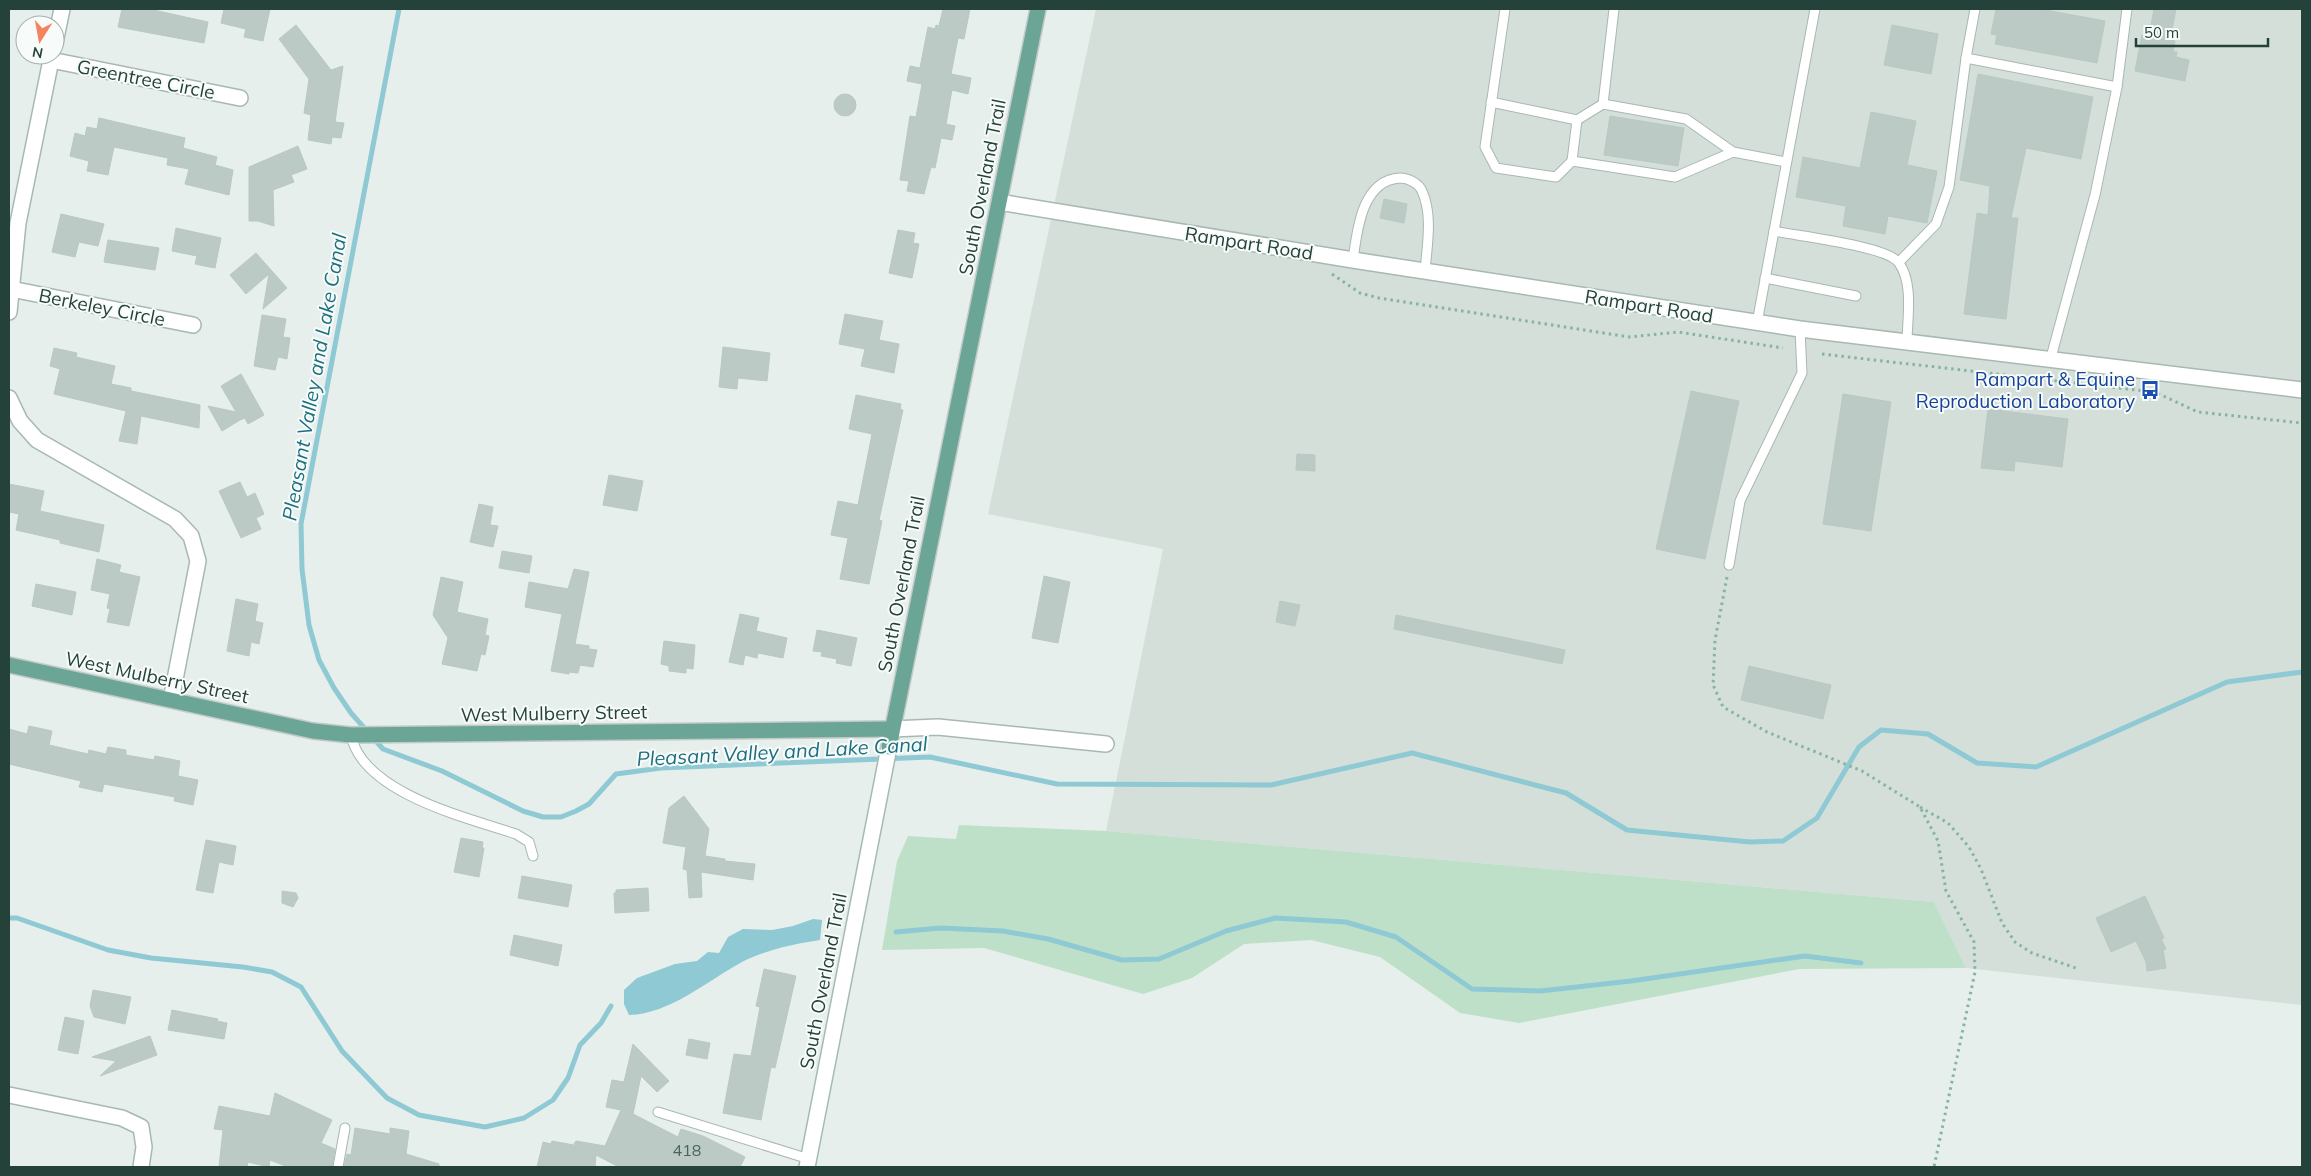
<svg xmlns="http://www.w3.org/2000/svg" width="2311" height="1176" font-family="Mulish,sans-serif">
<style>
.built{fill:#d4dfda}
.green{fill:#bfe0c8}
.water{fill:#8ec9d4}
.lines{fill:none;stroke-linecap:round;stroke-linejoin:round}
.stream{stroke:#8ec9d4;stroke-width:5}
.building{fill:#bbcac4;stroke:#b8c9c2}
.service-casing{stroke:#a8b8b2;stroke-width:11}
.minor-casing{stroke:#a8b8b2;stroke-width:18}
.secondary-casing{stroke:#a4bbb3;stroke-width:18}
.primary-casing{stroke:#c2cac8;stroke-width:18}
.path{stroke:#86b3a5;stroke-width:3;stroke-dasharray:2.5 4;stroke-linecap:butt}
.service{stroke:#fff;stroke-width:9}
.minor{stroke:#fff;stroke-width:15}
.secondary{stroke:#fff;stroke-width:15}
.primary{stroke:#6aa596;stroke-width:15}
.labels{text-anchor:middle;dominant-baseline:central;stroke-width:4;stroke-linejoin:round;paint-order:stroke}
.number-label{font-size:16px;fill:#4a645c}
.street-label{font-size:19px;fill:#24423a;stroke:#f7fbf9}
.transit-label{font-size:19px;fill:#164399;stroke:#f7fbf9;text-anchor:end}
.water-label{font-size:20px;font-style:italic;fill:#1c6f80;stroke:#f7fbf9}
</style>
<rect width="100%" height="100%" fill="#e6efeb"/>
<!-- built -->
<polygon class="built" points="1096,9 2302,9 2302,1005 1966,968 1934,902 1106,831 1163,549 988,514"/>
<!-- green -->
<polygon class="green" points="959,825 1106,831 1934,902 1966,968 1799,969 1519,1023 1460,1013 1380,957 1311,940 1244,944 1192,978 1143,994 984,948 882,950 897,861 908,836 956,839"/>
<!-- water -->
<path class="water" d="M813 919 822 920 820 940C793 944 766 950 742 962 707 981 670 1014 629 1015L624 1004V990L637 978 675 964 697 961 708 952 719 953 728 937 743 929 772 930 793 926Z"/>
<g class="lines">
<!-- stream -->
<g class="stream">
<polyline points="399,9 301,524 302,569 309,625 319,660 334,688 351,713 383,749 442,771 523,811 543,817 561,817 576,811 589,804 616,774 661,768 930,757 1057,784 1271,785 1412,753 1566,793 1627,830 1750,842 1783,841 1817,818 1859,747 1881,730 1928,734 1977,763 2036,767 2227,682 2302,672"/>
<polyline points="9,918 17,918 108,950 151,958 243,967 272,972 301,987 342,1051 387,1098 419,1115 485,1127 524,1118 553,1100 568,1078 580,1045 601,1023 611,1006"/>
<polyline points="896,932 941,928 1003,931 1048,939 1122,960 1159,959 1226,931 1275,918 1346,922 1396,937 1472,989 1540,991 1631,981 1805,956 1861,963"/>
</g>
</g>
<!-- building -->
<g class="building">
<polygon points="122,9 149,9 208,22 204,43 118,27"/>
<polygon points="224,9 270,9 263,41 244,37 246,29 221,23"/>
<polygon points="943,9 970,9 964,39 958,38 951,74 971,78 968,94 952,90 946,124 955,126 952,140 941,138 935,168 931,167 924,194 907,191 909,181 900,180 910,116 916,117 922,84 907,81 910,66 920,68 928,27 935,29 936,25 939,26"/>
<polygon points="1996,9 2040,9 2105,21 2097,63 1995,44 1997,35 1991,34"/>
<polygon points="2154,9 2176,9 2170,40 2175,41 2173,52 2177,52 2176,57 2189,60 2185,81 2135,71 2142,35 2149,36"/>
<polygon points="296,25 331,70 343,66 335,122 344,123 341,138 332,137 331,144 308,140 311,115 304,113 309,79 279,39"/>
<polygon points="1892,25 1938,34 1931,74 1884,65"/>
<polygon points="1978,74 2093,97 2081,159 2026,148 2011,218 2018,218 2006,319 1964,314 1977,213 1988,215 1990,186 1960,180"/>
<circle cx="845" cy="105" r="11"/>
<polygon points="1871,112 1916,121 1907,165 1937,171 1927,223 1888,216 1885,234 1843,226 1846,206 1796,197 1803,157 1860,168"/>
<polygon points="1610,116 1684,128 1678,166 1604,155"/>
<polygon points="99,118 185,138 183,148 217,157 215,165 233,170 229,195 185,184 189,169 167,165 168,158 114,147 108,175 87,171 89,161 70,156 75,133 85,136 87,127 97,129"/>
<polygon points="298,146 307,169 291,175 294,182 273,190 274,226 258,221 249,221 249,167"/>
<polygon points="1384,199 1407,204 1404,223 1380,218"/>
<polygon points="61,214 104,224 98,246 79,242 75,257 52,252"/>
<polygon points="176,228 221,238 215,268 195,264 197,256 172,251"/>
<polygon points="898,230 915,233 913,243 919,244 912,278 889,273"/>
<polygon points="108,240 159,248 155,270 104,262"/>
<polygon points="256,253 287,288 263,309 269,274 246,294 230,275"/>
<polygon points="845,314 883,321 879,340 899,344 894,373 861,366 865,349 839,344"/>
<polygon points="262,315 286,319 283,337 290,338 287,359 278,357 275,370 254,366"/>
<polygon points="723,347 770,353 767,381 738,378 737,389 719,387"/>
<polygon points="54,348 77,353 76,357 115,366 111,384 131,388 131,391 200,405 199,428 141,416 137,444 119,441 126,411 54,394 60,369 50,366"/>
<polygon points="241,374 264,415 248,424 245,418 240,420 222,431 208,406 236,412 221,386"/>
<polygon points="1691,391 1739,401 1705,559 1656,549"/>
<polygon points="1843,394 1891,402 1871,531 1823,524"/>
<polygon points="856,395 901,404 900,409 903,410 879,520 882,521 869,584 840,579 848,538 831,535 838,501 858,505 872,434 849,429"/>
<polygon points="1988,409 2068,419 2062,467 2015,461 2014,471 1981,468"/>
<polygon points="1297,454 1315,455 1315,471 1296,470"/>
<polygon points="609,475 643,481 637,511 603,505"/>
<polygon points="240,482 247,497 255,493 264,514 256,518 261,529 241,538 219,491"/>
<polygon points="9,484 44,491 40,511 104,525 99,552 60,543 60,540 16,530 19,514 9,512"/>
<polygon points="479,504 493,507 490,525 498,526 493,547 470,542"/>
<polygon points="502,551 532,556 529,573 499,568"/>
<polygon points="97,559 121,565 119,572 140,577 129,626 107,622 110,609 107,608 110,594 91,590"/>
<polygon points="574,569 589,572 575,644 589,646 589,649 597,650 593,667 580,665 578,673 569,672 569,674 551,671 562,614 525,607 529,582 568,589"/>
<polygon points="1044,576 1070,582 1058,643 1032,638"/>
<polygon points="441,577 463,582 457,612 488,619 485,635 489,636 485,655 481,654 477,671 442,664 448,638 433,615"/>
<polygon points="36,584 76,592 72,615 32,606"/>
<polygon points="236,599 258,604 255,621 263,623 259,644 251,642 249,656 227,651"/>
<polygon points="1280,601 1300,605 1295,626 1276,622"/>
<polygon points="740,614 759,618 756,631 787,638 783,658 758,653 757,658 745,655 743,665 729,662"/>
<polygon points="1396,615 1565,650 1562,664 1394,629"/>
<polygon points="817,630 857,638 851,666 836,663 837,659 821,656 822,652 813,651"/>
<polygon points="664,641 695,645 693,669 686,668 686,673 669,671 669,666 661,664"/>
<polygon points="1749,666 1831,685 1823,719 1741,700"/>
<polygon points="29,726 52,731 49,745 88,754 89,750 106,754 108,747 126,750 126,755 154,760 155,756 180,761 178,776 198,780 193,805 174,801 175,797 104,784 102,792 79,787 81,781 9,764 9,729 27,734"/>
<polygon points="684,796 709,829 705,856 725,859 725,861 755,864 753,880 701,872 702,897 689,898 687,870 683,869 686,847 663,843 669,808"/>
<polygon points="461,838 483,842 482,848 484,848 479,877 454,872"/>
<polygon points="206,840 236,846 233,865 219,862 213,893 196,890"/>
<polygon points="522,876 572,885 568,907 518,898"/>
<polygon points="648,888 649,911 615,913 614,893 616,893 616,890"/>
<polygon points="282,891 296,893 298,898 293,907 282,903"/>
<polygon points="2145,896 2164,938 2161,939 2166,949 2163,950 2166,968 2147,971 2146,962 2136,941 2111,952 2096,918"/>
<polygon points="514,935 562,945 558,966 510,955"/>
<polygon points="764,969 796,976 775,1068 771,1067 761,1120 723,1113 734,1054 751,1056 760,1007 756,1006"/>
<polygon points="93,990 131,997 125,1024 94,1017 90,1006"/>
<polygon points="172,1010 218,1019 217,1021 227,1023 224,1039 168,1030"/>
<polygon points="65,1017 84,1021 78,1054 58,1050"/>
<polygon points="150,1036 157,1055 100,1076 116,1061 92,1057"/>
<polygon points="689,1039 710,1043 707,1059 686,1055"/>
<polygon points="633,1044 669,1081 657,1092 641,1076 633,1114 678,1137 681,1129 703,1136 745,1157 740,1167 619,1167 596,1155 595,1167 537,1167 543,1142 551,1144 552,1141 579,1146 574,1144 576,1141 605,1146 621,1110 606,1107 612,1080 624,1082"/>
<polygon points="275,1093 332,1120 321,1143 335,1149 332,1167 288,1167 270,1160 269,1167 248,1162 247,1167 219,1167 223,1130 214,1129 219,1106 270,1116"/>
<polygon points="355,1128 390,1134 390,1128 409,1131 406,1154 439,1164 439,1167 344,1167 347,1154 351,1155"/>
</g>
<g class="lines">
<!-- service casing -->
<g class="service-casing">
<g id="service">
<polyline points="1505,9 1485,147 1496,168 1556,177 1572,161"/>
<polyline points="1975,9 1966,58 2117,87"/>
<polyline points="1491,102 1577,120"/>
<polyline points="1603,104 1614,9"/>
<polyline points="1733,152 1686,119 1603,104 1577,120 1572,161 1675,177 1733,152 1786,162"/>
<path d="M1774 231C1797 236 1888 246 1899 263 1914 284 1907 319 1907 343"/>
<path d="M1353 260C1357 230 1362 180 1400 178 1409 178 1419 184 1422 191 1433 215 1427 246 1425 271"/>
<polyline points="1899,262 1936,224 1949,187 1966,58"/>
<polyline points="1765,278 1856,296"/>
<polyline points="1757,323 1815,9"/>
<polyline points="2050,361 2095,195 2117,87 2127,9"/>
<polyline points="1729,565 1740,501 1802,373 1800,329"/>
<path d="M351 735C362 793 468 818 516 834L529 842 533 856"/>
<polyline points="658,1112 809,1159"/>
<polyline points="338,1167 345,1128"/>
</g>
</g>
<!-- minor casing -->
<g class="minor-casing">
<g id="minor">
<polyline points="55,43 62,9"/>
<polyline points="51,60 240,98"/>
<polyline points="999,202 1353,260 1800,329 2302,390"/>
<polyline points="11,289 193,325"/>
<polyline points="9,312 18,223 52,55"/>
<polyline points="9,398 20,421 37,440 175,519 191,536 198,561 171,700"/>
<polyline points="892,729 938,727 1106,744"/>
<polyline points="9,1095 122,1118 141,1127 144,1147 141,1167"/>
</g>
</g>
<!-- secondary casing -->
<g class="secondary-casing">
<polyline id="secondary" points="807,1167 889,747"/>
</g>
<!-- primary casing -->
<g class="primary-casing">
<g id="primary">
<polyline points="9,665 313,731 351,735 892,729"/>
<polyline points="889,747 1038,9"/>
</g>
</g>
<!-- path -->
<g class="path">
<polyline points="1332,274 1360,293 1379,298 1629,337 1678,332 1783,348"/>
<polyline points="1822,354 2145,391 2159,394 2198,412 2302,423"/>
<polyline points="1727,577 1715,640 1713,685 1723,707 1767,732 1862,771 1920,807 1938,841 1946,891 1974,942 1975,972 1934,1167"/>
<polyline points="1920,807 1948,823 1969,847 1981,869 2002,923 2015,942 2032,953 2079,969"/>
</g>
<!-- service -->
<use href="#service" class="service"/>
<!-- minor -->
<use href="#minor" class="minor"/>
<!-- secondary -->
<use href="#secondary" class="secondary"/>
<!-- primary -->
<use href="#primary" class="primary"/>
</g>
<!-- icons -->
<defs>
<g id="bus-bare" transform="scale(1.5)"><path d="M-5-6H5V4H4V6H2V4H-2V6H-4V4H-5ZM-3.5-4V0h7V-4ZM-3.5 1.2v1.5H-2V1.2ZM2 1.2v1.5H3.5V1.2Z" fill="#1a4fb4" stroke="#f7fbf9" stroke-width="2.5" paint-order="stroke"/></g>
</defs>
<g fill-rule="evenodd">
<use href="#bus-bare" x="2150" y="390"/>
</g>
<g class="labels">
<!-- number labels -->
<g class="number-label">
<text x="687" y="1150">418</text>
</g>
<!-- street labels -->
<g class="street-label">
<text transform="translate(146 79) rotate(11)">Greentree Circle</text>
<text transform="translate(982 187) rotate(-79)">South Overland Trail</text>
<text transform="translate(1249 243) rotate(9)">Rampart Road</text>
<text transform="translate(1649 306) rotate(9)">Rampart Road</text>
<text transform="translate(102 307) rotate(11)">Berkeley Circle</text>
<text transform="translate(901 584) rotate(-79)">South Overland Trail</text>
<text transform="translate(157 677) rotate(12)">West Mulberry Street</text>
<text transform="translate(554 713) rotate(-1)">West Mulberry Street</text>
<text transform="translate(823 981) rotate(-79)">South Overland Trail</text>
</g>
<!-- transit labels -->
<g class="transit-label">
<text x="2135" y="379">Rampart &amp; Equine<tspan x="2135" dy="22">Reproduction Laboratory</tspan></text>
</g>
<!-- water labels -->
<g class="water-label">
<text transform="translate(314 377) rotate(-80)">Pleasant Valley and Lake Canal</text>
<text transform="translate(782 751) rotate(-3)">Pleasant Valley and Lake Canal</text>
</g>
</g>
<!-- border -->
<rect width="2311" height="1176" fill="none" stroke="#24423a" stroke-width="20"/>
<!-- north arrow -->
<g transform="translate(40 40) rotate(191)"><circle r="24" fill="#f7fbf9" stroke="#a3b1ad"/>
<path d="M0-4L9 19L0 12L-9 19Z" fill="#f4845f"/>
<text y="-8" font-size="14" font-weight="bold" text-anchor="middle" fill="#24423a">N</text>
</g>
<!-- scale -->
<path d="M2136 38v8h132v-8" fill="none" stroke="#24423a" stroke-width="2.5"/>
<text x="2144" y="38" font-size="15" fill="#24423a" stroke="#f7fbf9" stroke-width="4" paint-order="stroke">50 m</text>
</svg>
